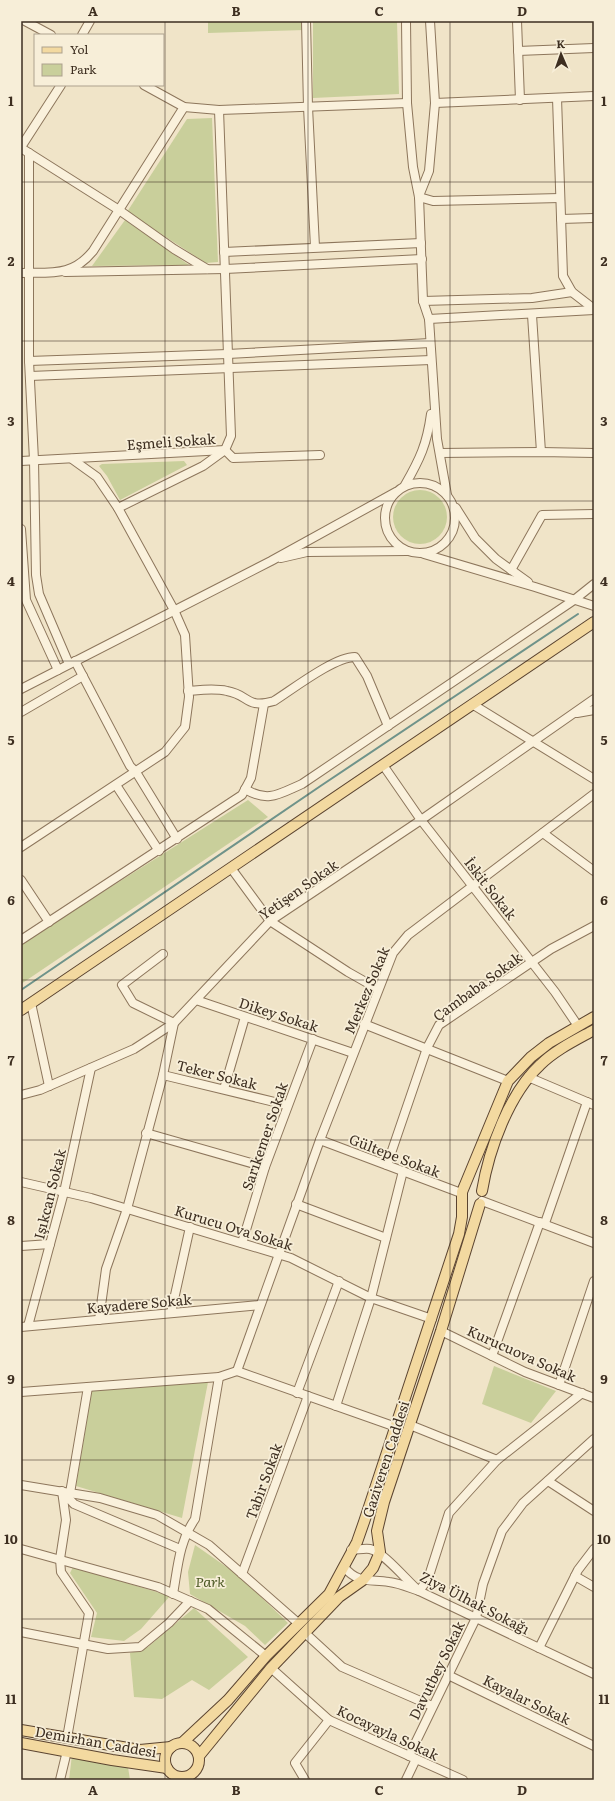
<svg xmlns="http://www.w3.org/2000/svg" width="615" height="1801" font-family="Literata,serif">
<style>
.green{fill:#c9cf9b}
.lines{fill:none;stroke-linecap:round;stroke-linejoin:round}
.stream{stroke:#6f938a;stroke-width:2}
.minor-casing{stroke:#8d765c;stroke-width:10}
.major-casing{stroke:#5b4430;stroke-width:12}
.minor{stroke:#faf1dc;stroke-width:8}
.major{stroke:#f3d9a0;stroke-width:10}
.grid{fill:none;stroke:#3d2e20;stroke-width:1;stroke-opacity:0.55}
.labels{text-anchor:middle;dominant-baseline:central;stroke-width:3.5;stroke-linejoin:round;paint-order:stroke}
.street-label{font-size:14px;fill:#3d2e20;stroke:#f7eed8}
.park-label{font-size:14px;font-style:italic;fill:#4d5a26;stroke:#f7eed8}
.neatline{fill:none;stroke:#3d2e20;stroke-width:1.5}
.grid-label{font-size:13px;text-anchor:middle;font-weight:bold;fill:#3d2e20}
</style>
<rect width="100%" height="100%" fill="#f0e4c8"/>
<!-- green -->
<g class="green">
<polygon points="208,21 304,21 305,30 208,33"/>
<polygon points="332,21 397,21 399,94 313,98 313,22"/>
<polygon points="212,118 218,262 206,263 127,212 187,119"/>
<polygon points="125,220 189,265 92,266"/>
<polygon points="184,461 187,465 120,500 107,476 99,466 102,464"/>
<circle cx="420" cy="517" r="27"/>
<polygon points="248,800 268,817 21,984 21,944"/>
<polygon points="494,1366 556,1391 531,1423 482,1404"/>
<polygon points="208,1382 182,1518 76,1486 92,1390"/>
<polygon points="195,1545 238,1575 288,1623 265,1645 245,1626 190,1594 188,1572"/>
<polygon points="73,1567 170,1596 141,1629 124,1641 91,1637 97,1613 70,1573"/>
<polygon points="194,1608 248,1657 209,1690 192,1680 162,1699 134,1697 130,1653 148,1647"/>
<polygon points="72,1755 128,1767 130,1780 69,1780"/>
</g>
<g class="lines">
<!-- stream -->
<polyline class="stream" points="21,990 322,785 578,614"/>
<!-- minor casing -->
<g class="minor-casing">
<g id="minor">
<polyline points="25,21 51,35"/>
<polyline points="306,21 308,107 315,247"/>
<polyline points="406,21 407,103 413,167 419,197 423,301 429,319 437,439 447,495"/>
<polyline points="517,21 520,100"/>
<polyline points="82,35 90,21"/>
<polyline points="518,51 594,48"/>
<polyline points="144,85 184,107 219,110 407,103"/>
<polyline points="557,98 563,276 572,292 594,309"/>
<polyline points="435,103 594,96"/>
<polyline points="21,147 61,85"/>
<polyline points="21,148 119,210 174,249 207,269"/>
<polyline points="29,153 29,361 34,460 36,575 39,594 69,664"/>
<polyline points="419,196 429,171 435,103 430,21"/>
<polyline points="419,197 433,201 560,198"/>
<polyline points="561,219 594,218"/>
<polyline points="224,252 421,243"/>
<polyline points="65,272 225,269 422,259"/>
<path d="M21 273C51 272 72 277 93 251L184 107"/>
<polyline points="423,301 532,298 572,292"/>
<polyline points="532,315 541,452"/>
<polyline points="429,319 594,310"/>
<polyline points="29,361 228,354 430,343"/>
<polyline points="30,376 431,360"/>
<polyline points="440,453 541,452 594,453"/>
<polyline points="21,461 225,450 233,458 320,455"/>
<circle cx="420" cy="518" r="35"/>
<path d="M405 485C420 459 427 444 431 414"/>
<polyline points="118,508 203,466 225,450 231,436 219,110"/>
<polyline points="456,508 475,538 496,559 528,582"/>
<polyline points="21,529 26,600 58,670"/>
<polyline points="424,554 535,587 594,606"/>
<polyline points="281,558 307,552 407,551"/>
<polyline points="511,570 542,515 594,514"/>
<polyline points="75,661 130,766 136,772 177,839"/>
<polyline points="21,689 271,561 396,492"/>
<path d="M188 691C201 690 214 688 227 691 250 695 245 709 274 701 293 689 334 657 355 657L367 676 388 726"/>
<polyline points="472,704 594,779"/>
<polyline points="21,712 83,676"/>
<polyline points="577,713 594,710"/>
<polyline points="383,765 421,820 555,992 578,1026"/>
<polyline points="116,785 159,851"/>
<path d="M245 789C268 803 279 794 302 784L574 600 594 584"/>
<polyline points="543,833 594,871"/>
<polyline points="21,847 165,752 185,727 189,697 185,635 174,610 118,508 97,477 72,459"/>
<polyline points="231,868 270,921 348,972 378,989"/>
<polyline points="21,880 49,922"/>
<polyline points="21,940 242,795 251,778 264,704"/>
<polyline points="196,1000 353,1053"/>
<polyline points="31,1003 49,1086"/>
<polyline points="364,1024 508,1081"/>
<polyline points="163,1075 287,1105"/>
<polyline points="528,1077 594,1105"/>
<polyline points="224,1089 245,1017"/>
<polyline points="21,1095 40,1090 134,1049 174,1023 270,921 421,820 594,699"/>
<polyline points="146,1133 265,1167"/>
<polyline points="320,1140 461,1193"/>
<polyline points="387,1165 427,1048 439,1025 551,949 594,926"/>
<polyline points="21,1182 91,1198 291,1258 371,1298 432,1319"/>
<polyline points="482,1201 594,1243"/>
<polyline points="296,1204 386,1238"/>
<polyline points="545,1223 587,1102"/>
<polyline points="242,1243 265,1167 313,1039"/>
<polyline points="21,1246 50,1244"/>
<polyline points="171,1313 190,1227"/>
<polyline points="99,1320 106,1269 127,1209 163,1075 174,1023 133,1003 122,985 163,954"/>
<polyline points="28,1326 64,1192 91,1068"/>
<polyline points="21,1327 260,1305"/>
<polyline points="441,1331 525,1372 594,1398"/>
<polyline points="492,1356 540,1222"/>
<polyline points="559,1385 594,1281"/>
<polyline points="21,1392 219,1377 237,1371"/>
<polyline points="297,1393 339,1281"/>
<polyline points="336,1406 371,1298 403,1171"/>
<polyline points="410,1425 497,1460"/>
<polyline points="396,1427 237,1371 320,1140 393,953 408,935 594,794"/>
<polyline points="548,1481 594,1511"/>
<polyline points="21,1485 100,1498 157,1515 209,1545 298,1623"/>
<polyline points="70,1493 88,1387"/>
<polyline points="21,1549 158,1587 208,1609 266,1656"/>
<path d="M351 1550C357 1550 364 1548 370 1549 384 1552 407 1581 419 1591L594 1674"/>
<path d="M344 1567C358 1584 370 1579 389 1582 399 1583 410 1588 419 1591L428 1579 449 1513 497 1460 582 1393"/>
<polyline points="242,1574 308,1396"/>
<polyline points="575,1576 594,1587"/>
<path d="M173 1594C178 1566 179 1542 195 1519L219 1377"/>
<polyline points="21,1632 108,1649 140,1647 169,1623 190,1601"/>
<polyline points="305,1633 342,1667 432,1706"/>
<polyline points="539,1648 578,1570 594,1549"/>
<polyline points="271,1668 329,1720 463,1780"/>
<polyline points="448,1675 594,1746"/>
<polyline points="67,1738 89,1613 61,1572 60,1559 66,1520 62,1491 74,1504 180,1549"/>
<polyline points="409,1756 476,1618 483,1584 502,1531 523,1503 594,1439"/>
<polyline points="60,1780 67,1751"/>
<polyline points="305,1780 295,1763 329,1720"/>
<polyline points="406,1780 416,1759"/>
</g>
</g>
<!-- major casing -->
<g class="major-casing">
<g id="major">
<polyline points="21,1010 594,622"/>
<path d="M482 1191C489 1149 509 1094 540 1065 555 1050 576 1040 594 1030"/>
<polyline points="21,1730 140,1750 171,1747"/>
<polyline points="21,1743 112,1760 167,1768"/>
<polyline points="182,1743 228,1700 266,1656 329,1594 357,1542 364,1522 459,1234 462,1217 462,1192 508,1081 531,1057 549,1043 594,1017"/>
<circle cx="182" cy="1760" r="17"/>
<polyline points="199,1756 271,1668 339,1597 363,1580 373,1568 380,1552 377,1531 384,1502 441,1331 480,1204"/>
</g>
</g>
<!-- minor -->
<use href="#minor" class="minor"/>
<!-- major -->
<use href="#major" class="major"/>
</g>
<!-- grid -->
<path class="grid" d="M165 21V1780M308 21V1780M450 21V1780M21 182H594M21 341H594M21 501H594M21 661H594M21 821H594M21 980H594M21 1140H594M21 1300H594M21 1460H594M21 1619H594"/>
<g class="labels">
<!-- street labels -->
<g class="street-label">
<text transform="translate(171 441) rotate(-4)">Eşmeli Sokak</text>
<text transform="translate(491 888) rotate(52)">İskit Sokak</text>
<text transform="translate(298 889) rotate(-35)">Yetişen Sokak</text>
<text transform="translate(477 986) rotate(-36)">Çambaba Sokak</text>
<text transform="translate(366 990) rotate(-67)">Merkez Sokak</text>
<text transform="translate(279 1014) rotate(18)">Dikey Sokak</text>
<text transform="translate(217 1074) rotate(14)">Teker Sokak</text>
<text transform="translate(264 1136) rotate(-71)">Sarıkemer Sokak</text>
<text transform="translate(395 1155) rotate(21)">Gültepe Sokak</text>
<text transform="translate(49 1194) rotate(-76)">Işıkcan Sokak</text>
<text transform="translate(234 1227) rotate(17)">Kurucu Ova Sokak</text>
<text transform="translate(139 1303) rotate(-5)">Kayadere Sokak</text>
<text transform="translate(522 1353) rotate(24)">Kurucuova Sokak</text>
<text transform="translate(385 1459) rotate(-72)">Gaziveren Caddesi</text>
<text transform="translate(263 1481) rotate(-70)">Tabir Sokak</text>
<text transform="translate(475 1602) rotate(27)">Ziya Ülhak Sokağı</text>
<text transform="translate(436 1670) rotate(-64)">Davutbey Sokak</text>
<text transform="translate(527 1699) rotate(26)">Kayalar Sokak</text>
<text transform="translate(388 1732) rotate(25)">Kocayayla Sokak</text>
<text transform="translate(96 1741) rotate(10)">Demirhan Caddesi</text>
</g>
<!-- park labels -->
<g class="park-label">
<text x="210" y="1581">Park</text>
</g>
</g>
<!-- border -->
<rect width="615" height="1801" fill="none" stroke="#f7eed8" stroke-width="44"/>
<!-- legend -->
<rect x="34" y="34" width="130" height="52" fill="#f7eed8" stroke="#ada18e"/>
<rect x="42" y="47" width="20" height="6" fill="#f3d9a0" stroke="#ada18e"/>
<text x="70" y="54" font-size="12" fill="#3d2e20">Yol</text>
<rect x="42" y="64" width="20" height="12" fill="#c9cf9b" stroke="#ada18e"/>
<text x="70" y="74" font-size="12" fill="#3d2e20">Park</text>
<!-- north arrow -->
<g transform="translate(561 54) rotate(358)" stroke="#f7eed8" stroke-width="3" paint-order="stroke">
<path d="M0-3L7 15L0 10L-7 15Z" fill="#3d2e20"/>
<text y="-6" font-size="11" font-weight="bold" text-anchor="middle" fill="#3d2e20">K</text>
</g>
<rect x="22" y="22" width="571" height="1757" class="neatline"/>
<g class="grid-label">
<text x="93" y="16">A</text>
<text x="236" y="16">B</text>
<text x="379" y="16">C</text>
<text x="522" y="16">D</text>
<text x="11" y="106">1</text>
<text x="604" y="106">1</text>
<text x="11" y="266">2</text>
<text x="604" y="266">2</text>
<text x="11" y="426">3</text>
<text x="604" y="426">3</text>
<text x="11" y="586">4</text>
<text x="604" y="586">4</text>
<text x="11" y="745">5</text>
<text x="604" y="745">5</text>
<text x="11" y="905">6</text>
<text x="604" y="905">6</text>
<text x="11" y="1065">7</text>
<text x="604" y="1065">7</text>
<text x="11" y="1225">8</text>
<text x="604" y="1225">8</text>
<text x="11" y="1384">9</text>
<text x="604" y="1384">9</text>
<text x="11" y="1544">10</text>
<text x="604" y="1544">10</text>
<text x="11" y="1704">11</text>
<text x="604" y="1704">11</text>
<text x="93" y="1795">A</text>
<text x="236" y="1795">B</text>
<text x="379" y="1795">C</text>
<text x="522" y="1795">D</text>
</g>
</svg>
